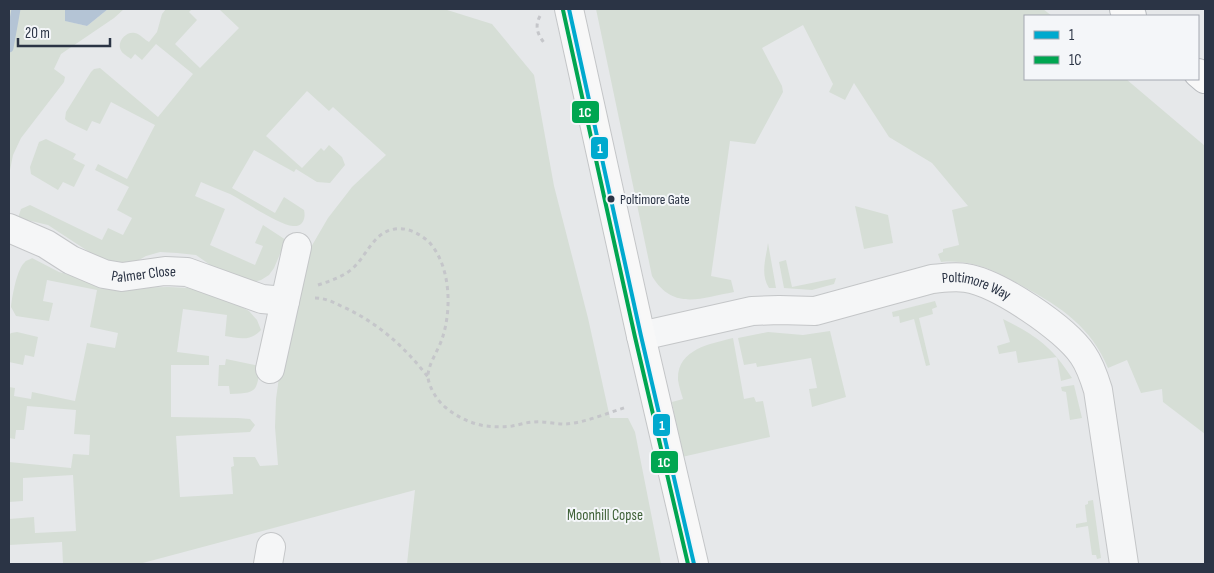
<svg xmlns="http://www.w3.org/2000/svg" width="1214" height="573" font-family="'Sofia Sans Condensed',sans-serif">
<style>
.green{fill:#d6ded6}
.water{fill:#b4c4d5}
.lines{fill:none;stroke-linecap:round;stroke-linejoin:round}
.stream{stroke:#b4c4d5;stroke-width:9}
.street-casing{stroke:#c4c6c8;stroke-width:30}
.secondary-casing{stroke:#c4c6c8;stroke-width:30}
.highway-casing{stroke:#b8bbbf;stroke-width:30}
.path{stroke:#c5c6ca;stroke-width:3;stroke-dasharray:4 4;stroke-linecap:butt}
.street{stroke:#f5f6f7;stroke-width:28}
.secondary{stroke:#f8f8f8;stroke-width:28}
.highway{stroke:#f8f8f8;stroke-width:28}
.bus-1-casing{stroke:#f4f6f9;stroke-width:8}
.bus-2-casing{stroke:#f4f6f9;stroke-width:8}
.bus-1{stroke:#00a9ce;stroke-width:4}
.bus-2{stroke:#00a651;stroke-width:4}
.bus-dot{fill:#2b3445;stroke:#f4f6f9;stroke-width:2}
.labels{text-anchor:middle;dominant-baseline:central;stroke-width:4;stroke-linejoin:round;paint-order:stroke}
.bus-label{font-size:14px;fill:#2b3445;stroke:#f4f6f9;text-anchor:start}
.street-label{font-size:15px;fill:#2b3445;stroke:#f4f6f9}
.park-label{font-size:15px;fill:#3f6138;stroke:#f4f6f9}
.line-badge{stroke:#f4f6f9;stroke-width:2}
.badge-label{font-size:14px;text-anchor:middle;font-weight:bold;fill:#fff}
</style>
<rect width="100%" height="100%" fill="#e6e8ea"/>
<!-- green -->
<g class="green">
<polygon points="9,9 65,9 66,21 87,26 108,9 124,9 114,18 61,54 54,69 65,77 64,82 21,138 13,155 9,175"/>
<path d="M166 9H192L189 12 197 20 175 44 200 68 239 28 219 9H444L492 24 534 75 554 186 588 318 610 418H628L635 432 661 564H407L415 490 139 564H63L62 542 9 545V519L34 517 35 533 76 531 73 475 23 478V501L9 502V462L71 468 73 454 89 455 90 435 74 434 76 410 27 406 24 430H16L15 439 9 438V387L15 388 14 396 31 399 32 392 75 401 87 343 115 348 118 333 90 327 97 290 47 280 43 301 53 303 49 321 16 316 11 307C12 297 17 268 25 262 25 261 31 259 32 258L59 272 114 288 169 287 188 288 206 292 236 304 249 311 257 320 261 330C250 342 239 338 225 336L227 315 183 309 177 352 209 356V365H171V417L238 418 250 419 255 425 250 432 176 436 180 497 233 494 231 467 234 466 233 457H255L260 466 278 465 275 427 276 399 280 370 307 254 328 218 352 187 386 155 333 107 329 111 307 91 266 136 302 168 321 148 324 151 329 145 342 157 345 165 330 183 317 182 296 169 294 172 254 150 232 188 275 213 284 197 304 210C306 218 303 227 293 226 279 225 244 201 230 194 220 190 210 186 201 182L195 196 225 209 210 245 255 265 263 246 255 243 263 225 286 240 274 268 269 275 261 280 251 283 216 269 196 255 177 253 160 252 146 256 130 265 106 263 48 225 18 218 21 209 30 205 102 240 108 228 123 235 132 218 117 210 129 187 95 170 98 164 127 179 155 125 111 102 100 124 92 121 87 131 68 122 65 119 66 112 91 72 94 69 100 68 158 117 193 74 156 44 142 60 135 54 131 59C127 56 121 53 120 48 118 40 127 31 135 33 140 34 145 40 149 42L157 32 162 14Z"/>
<path d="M596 9H1043L1052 16H1025V79H1126L1205 146V434L1163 402 1162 389 1141 393 1127 360 1108 368C1091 327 1061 307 1024 287 996 271 974 259 941 262L938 254 943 252V249L959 245 952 210 968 206 932 163 889 137 854 83 845 100 829 92 833 84 803 25 762 48 782 86 783 92 755 144 730 141 711 276 731 280 734 292C701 298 673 311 652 276Z"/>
<polygon points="46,139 76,154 73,159 85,165 74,187 63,182 58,190 31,174 30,167 39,142"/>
<polygon points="855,206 888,215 893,243 864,249"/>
<path d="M768 243 776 288H769C760 274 766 258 768 243Z"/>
<polygon points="786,260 792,287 836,278 834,284 812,290 784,288 779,262"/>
<polygon points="935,301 937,307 932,309 933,314 919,318 930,365 926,366 914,319 900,323 899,316 893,317 892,312"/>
<path d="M1003 319C1037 336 1052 347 1072 378L1061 381 1057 357 1018 363 1016 351 999 354 997 346 1010 342Z"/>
<polygon points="830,331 846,397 812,407 809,389 817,388 811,358 757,367 756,363 744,365 738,338 768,332 803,335"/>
<polygon points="17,332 38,337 34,357 25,355 23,365 9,362 9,335 11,333"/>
<path d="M733 338 744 399 754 397 756 402 763 401 770 437 682 457 672 402 683 399C681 393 679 386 678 380 677 349 710 344 733 338Z"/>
<path d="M226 359 260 366C257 393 256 393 230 394L229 386H218L219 365H225Z"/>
<polygon points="1074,385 1082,418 1070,420 1066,392 1062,391 1061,387"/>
<polygon points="1093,500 1101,558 1097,559 1096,555 1092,555 1088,526 1076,528 1076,524 1087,522 1085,505 1088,504 1088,501"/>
</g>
<!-- water -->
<polygon class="water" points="65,9 108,9 87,26 65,21"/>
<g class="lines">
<!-- stream -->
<polyline class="stream" points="9,48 16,9"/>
<!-- street casing -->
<g class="street-casing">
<g id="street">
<path id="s1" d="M9 228 46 244 71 260 104 274 122 277 165 271 187 272 262 299 285 301"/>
<path id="s2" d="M641 336 752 311 779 310 815 311 932 279C943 278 955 276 966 278 998 283 1065 328 1083 355 1090 365 1094 377 1098 390L1124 564"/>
<polyline points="270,369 297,247"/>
<polyline points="268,564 271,547"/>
</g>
</g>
<!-- secondary casing -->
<g class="secondary-casing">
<polyline id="secondary" points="569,9 641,336 694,564"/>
</g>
<!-- highway casing -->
<g class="highway-casing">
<g id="highway">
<polyline points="1124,9 1132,16"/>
<polyline points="1198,73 1205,79"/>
</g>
</g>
<!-- path -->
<g class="path">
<path d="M540 16C534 27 538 35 545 44"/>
<path d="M318 285C330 281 342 277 352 269 367 256 373 232 395 229 408 227 420 234 429 242 451 266 452 310 442 339 438 351 427 366 428 378 430 389 437 400 445 407 466 424 486 429 512 426 519 425 527 422 534 422 544 421 555 424 565 424 585 423 607 413 627 407"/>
<path d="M315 298C325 298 333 302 341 306 377 322 404 346 428 377"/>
</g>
<!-- street -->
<use href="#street" class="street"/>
<!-- secondary -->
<use href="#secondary" class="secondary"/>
<!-- highway -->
<use href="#highway" class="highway"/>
<!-- bus-1 casing -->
<g class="bus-1-casing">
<polyline id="bus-1" points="569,9 641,336 694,564"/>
</g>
<!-- bus-2 casing -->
<g class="bus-2-casing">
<polyline id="bus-2" points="563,10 635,337 688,564"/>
</g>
<!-- bus-1 -->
<use href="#bus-1" class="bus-1"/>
<!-- bus-2 -->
<use href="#bus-2" class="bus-2"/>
</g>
<!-- markers -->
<circle class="bus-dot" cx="611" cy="199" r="4.5"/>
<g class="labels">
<!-- bus labels -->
<g class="bus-label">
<text x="620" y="199">Poltimore Gate</text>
</g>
<!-- street labels -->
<g class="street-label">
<text stroke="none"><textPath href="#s1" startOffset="146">Palmer Close</textPath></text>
<text stroke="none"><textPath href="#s2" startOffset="344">Poltimore Way</textPath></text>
</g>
<!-- park labels -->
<g class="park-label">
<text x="605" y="515">Moonhill Copse</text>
</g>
</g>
<g class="line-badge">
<rect x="571" y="100" width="29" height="24" rx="5" fill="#00a651"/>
<rect x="590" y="136" width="19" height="24" rx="5" fill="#00a9ce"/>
<rect x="652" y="413" width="19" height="24" rx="5" fill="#00a9ce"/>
<rect x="650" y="450" width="29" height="24" rx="5" fill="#00a651"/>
</g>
<g class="badge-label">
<text x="585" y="117">1C</text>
<text x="600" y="153">1</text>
<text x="662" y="430">1</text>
<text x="664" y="467">1C</text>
</g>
<!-- border -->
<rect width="1214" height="573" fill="none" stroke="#2b3445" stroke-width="20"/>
<!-- legend -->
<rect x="1024" y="15" width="175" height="65" fill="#f4f6f9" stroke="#a4a8b1"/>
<rect x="1034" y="31" width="25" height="8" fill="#00a9ce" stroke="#a4a8b1"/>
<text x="1069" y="40" font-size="15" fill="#2b3445">1</text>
<rect x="1034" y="56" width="25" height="8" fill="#00a651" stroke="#a4a8b1"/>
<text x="1069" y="65" font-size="15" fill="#2b3445">1C</text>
<!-- scale -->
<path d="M18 38v8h92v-8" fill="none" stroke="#2b3445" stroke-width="2.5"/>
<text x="25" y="38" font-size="15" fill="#2b3445" stroke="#f4f6f9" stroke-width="4" paint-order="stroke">20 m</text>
</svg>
